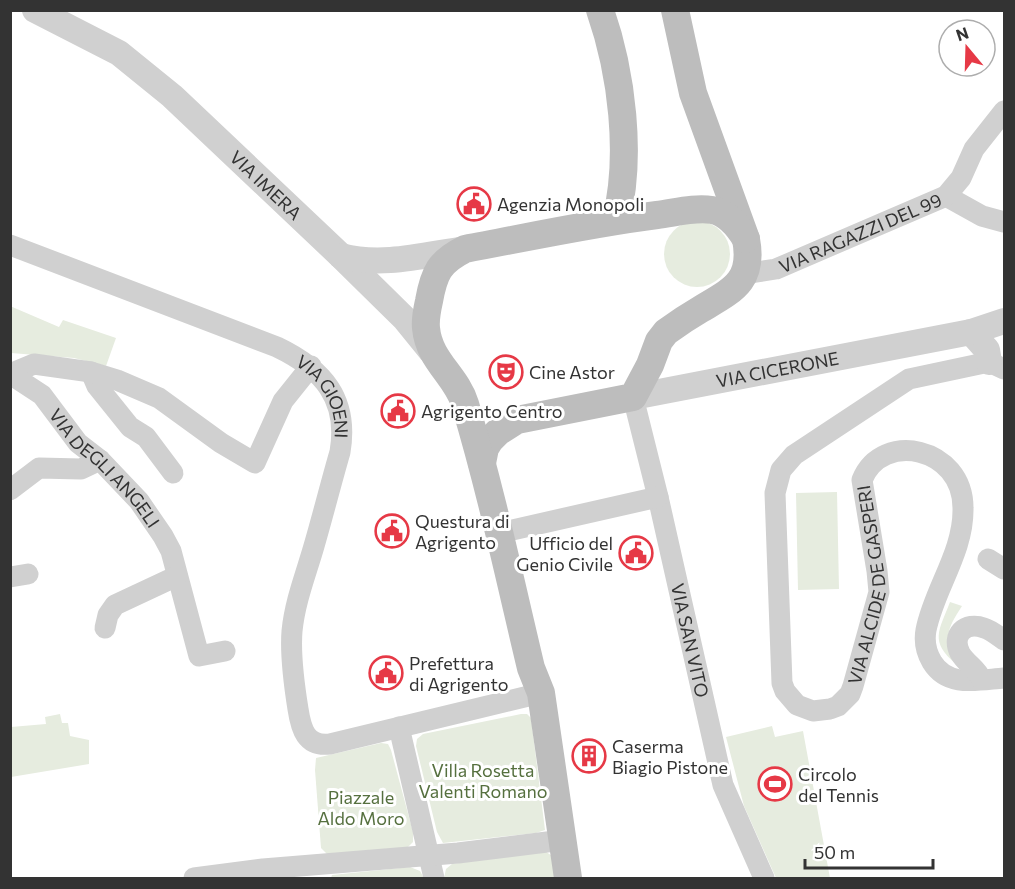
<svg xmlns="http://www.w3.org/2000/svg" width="1015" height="889" font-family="Commissioner,sans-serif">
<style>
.green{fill:#e6ecdf}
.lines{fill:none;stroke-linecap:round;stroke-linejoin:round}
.minor{stroke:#d0d0d0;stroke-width:21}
.tertiary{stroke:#d0d0d0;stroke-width:26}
.secondary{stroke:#bdbdbd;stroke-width:28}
.labels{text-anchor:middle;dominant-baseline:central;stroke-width:6;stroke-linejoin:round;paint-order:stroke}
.street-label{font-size:18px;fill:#333;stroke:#fff}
.poi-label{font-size:18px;fill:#333;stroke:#fff;text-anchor:start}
.park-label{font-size:18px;fill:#56703f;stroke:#fff}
</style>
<rect width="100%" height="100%" fill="#fff"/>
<!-- green -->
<g class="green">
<circle cx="697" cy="254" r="33"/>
<polygon points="10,306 59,327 63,320 116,338 106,366 74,358 11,353"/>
<polygon points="837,492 839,589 798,590 796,493"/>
<path d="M950 602 962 606C946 631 944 637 956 664 929 641 939 631 950 602Z"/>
<polygon points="60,714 62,723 68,723 70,736 89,740 89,764 11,777 11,727 46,724 45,717"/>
<polygon points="521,714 527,714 531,718 545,830 536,833 443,843 437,832 416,746 417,739 423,734"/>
<polygon points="772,726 775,737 803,731 830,878 776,878 744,806 726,737"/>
<polygon points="381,743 388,744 391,750 413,832 413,842 407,848 327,854 321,848 315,770 316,758"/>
<polygon points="545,851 552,856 557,878 444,878 446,869 452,864"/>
<polygon points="410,867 420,871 424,878 331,878 332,875"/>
</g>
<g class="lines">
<!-- minor -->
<g class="minor">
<polyline points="946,196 982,216 1004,222"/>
<path id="s1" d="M10 245 277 347C323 369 349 399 340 452 331 483 323 515 314 546 306 574 295 601 292 631 290 656 294 684 298 709 301 729 306 747 330 744L541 693"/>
<path id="s2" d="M744 274 776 269 946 196 961 178 974 149 1004 111"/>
<path id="s3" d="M1004 369 989 362 909 379 794 455 781 470 775 493 782 683 785 691 797 705 813 711 830 709 838 706 850 694 853 686 879 592 877 571 862 480C882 430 963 447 963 508 964 552 934 589 926 630 924 641 926 652 932 662 948 688 978 680 1004 678"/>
<polyline points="91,372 97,386 130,427 146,437 173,473"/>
<polyline points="10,374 34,364 91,372 117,380 159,398 221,443 255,463 283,401 311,366"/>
<path id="s4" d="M10 374 42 395 78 443 100 460 139 501 163 536 171 551 199 656 225 651"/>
<path id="s5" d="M633 397 658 497 723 785 764 878"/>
<polyline points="10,490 39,468 81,469 100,460"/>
<polyline points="499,533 658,497"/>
<polyline points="988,559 1004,569"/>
<polyline points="10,577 28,574"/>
<polyline points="105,628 108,615 115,605 177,576"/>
<path d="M981 679C977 668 966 664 960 653 951 635 965 621 984 628 991 630 998 636 1004 640"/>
<polyline points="399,727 434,878"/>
<polyline points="194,878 263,869 458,853 563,840"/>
</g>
<!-- tertiary -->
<g class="tertiary">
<path id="s6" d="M35 10 119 53 172 96 341 256 405 319 431 351"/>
<path d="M341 256C382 267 424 255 465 249"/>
<polyline points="971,332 987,350 989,362"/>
<path id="s7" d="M633 397 971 332 1004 321"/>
</g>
<!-- secondary -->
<g class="secondary">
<path d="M600 10C622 73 632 156 616 220"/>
<path d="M482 463 485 448 490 440 498 432 517 420 633 397 650 365 659 341 666 332C677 324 689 316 701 309 733 290 754 281 746 239L693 93 675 10"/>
<path d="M568 878 541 693 531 668C510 580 491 491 465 404 456 375 429 361 426 328 425 319 427 310 429 301 434 273 439 262 465 249 529 237 593 223 657 215 674 213 694 207 712 210 728 213 738 226 746 239"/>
</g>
</g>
<!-- icons -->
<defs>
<g id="civic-ring" transform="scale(1.725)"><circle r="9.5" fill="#fff" stroke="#e63946" stroke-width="1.5"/><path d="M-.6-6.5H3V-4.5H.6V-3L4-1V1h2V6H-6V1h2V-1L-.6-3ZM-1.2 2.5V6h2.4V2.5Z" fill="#e63946"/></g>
<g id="theatre-ring" transform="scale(1.725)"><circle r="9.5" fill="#fff" stroke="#e63946" stroke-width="1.5"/><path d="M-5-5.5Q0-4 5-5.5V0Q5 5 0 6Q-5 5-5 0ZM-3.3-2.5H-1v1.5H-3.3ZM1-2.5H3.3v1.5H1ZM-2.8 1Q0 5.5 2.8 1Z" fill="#e63946"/></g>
<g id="building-ring" transform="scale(1.725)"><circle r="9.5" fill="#fff" stroke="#e63946" stroke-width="1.5"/><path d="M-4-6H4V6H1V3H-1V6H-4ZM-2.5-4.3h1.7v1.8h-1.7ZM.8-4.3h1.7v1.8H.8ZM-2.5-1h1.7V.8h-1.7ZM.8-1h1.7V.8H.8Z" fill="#e63946"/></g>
<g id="stadium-ring" transform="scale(1.725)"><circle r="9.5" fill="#fff" stroke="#e63946" stroke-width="1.5"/><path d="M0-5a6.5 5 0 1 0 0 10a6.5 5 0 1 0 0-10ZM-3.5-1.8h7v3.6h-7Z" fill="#e63946"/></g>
</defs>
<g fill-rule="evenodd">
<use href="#civic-ring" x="474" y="204"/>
<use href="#theatre-ring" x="506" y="372"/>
<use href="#civic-ring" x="398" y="411"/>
<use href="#civic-ring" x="392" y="531"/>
<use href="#civic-ring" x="636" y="553"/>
<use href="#civic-ring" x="386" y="673"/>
<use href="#building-ring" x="589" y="756"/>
<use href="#stadium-ring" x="775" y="784"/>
</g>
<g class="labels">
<!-- street labels -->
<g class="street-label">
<text stroke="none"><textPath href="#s6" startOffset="292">VIA IMERA</textPath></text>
<text stroke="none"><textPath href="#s2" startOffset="124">VIA RAGAZZI DEL 99</textPath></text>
<text stroke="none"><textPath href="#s7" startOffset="147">VIA CICERONE</textPath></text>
<text stroke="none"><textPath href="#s1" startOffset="358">VIA GIOENI</textPath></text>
<text stroke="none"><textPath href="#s4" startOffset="135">VIA DEGLI ANGELI</textPath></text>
<text stroke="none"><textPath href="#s3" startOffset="669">VIA ALCIDE DE GASPERI</textPath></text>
<text stroke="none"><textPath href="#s5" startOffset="250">VIA SAN VITO</textPath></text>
</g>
<!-- poi labels -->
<g class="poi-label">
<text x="497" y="204">Agenzia Monopoli</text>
<text x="529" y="372">Cine Astor</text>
<text x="421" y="411">Agrigento Centro</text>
<text x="415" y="521">Questura di<tspan x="415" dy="21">Agrigento</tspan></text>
<text x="613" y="543" text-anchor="end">Ufficio del<tspan x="613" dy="21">Genio Civile</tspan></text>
<text x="409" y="663">Prefettura<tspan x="409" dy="21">di Agrigento</tspan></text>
<text x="612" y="746">Caserma<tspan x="612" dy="21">Biagio Pistone</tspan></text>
<text x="798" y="774">Circolo<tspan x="798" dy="21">del Tennis</tspan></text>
</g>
<!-- park labels -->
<g class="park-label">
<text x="483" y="770">Villa Rosetta<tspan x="483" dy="21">Valenti Romano</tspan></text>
<text x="361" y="797">Piazzale<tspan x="361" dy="21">Aldo Moro</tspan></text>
</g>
</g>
<!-- border -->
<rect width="1015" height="889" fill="none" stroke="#333333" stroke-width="24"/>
<!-- north arrow -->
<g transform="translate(967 48) rotate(341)"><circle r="28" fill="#ffffff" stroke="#adadad" stroke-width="1.5"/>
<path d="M0-4.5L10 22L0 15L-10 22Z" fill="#e63946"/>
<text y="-9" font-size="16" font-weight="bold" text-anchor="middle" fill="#333333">N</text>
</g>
<!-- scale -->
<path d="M805 859v9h128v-9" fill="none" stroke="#333333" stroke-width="3"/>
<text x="814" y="859" font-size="18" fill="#333333" stroke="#ffffff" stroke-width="4.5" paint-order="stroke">50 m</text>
</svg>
